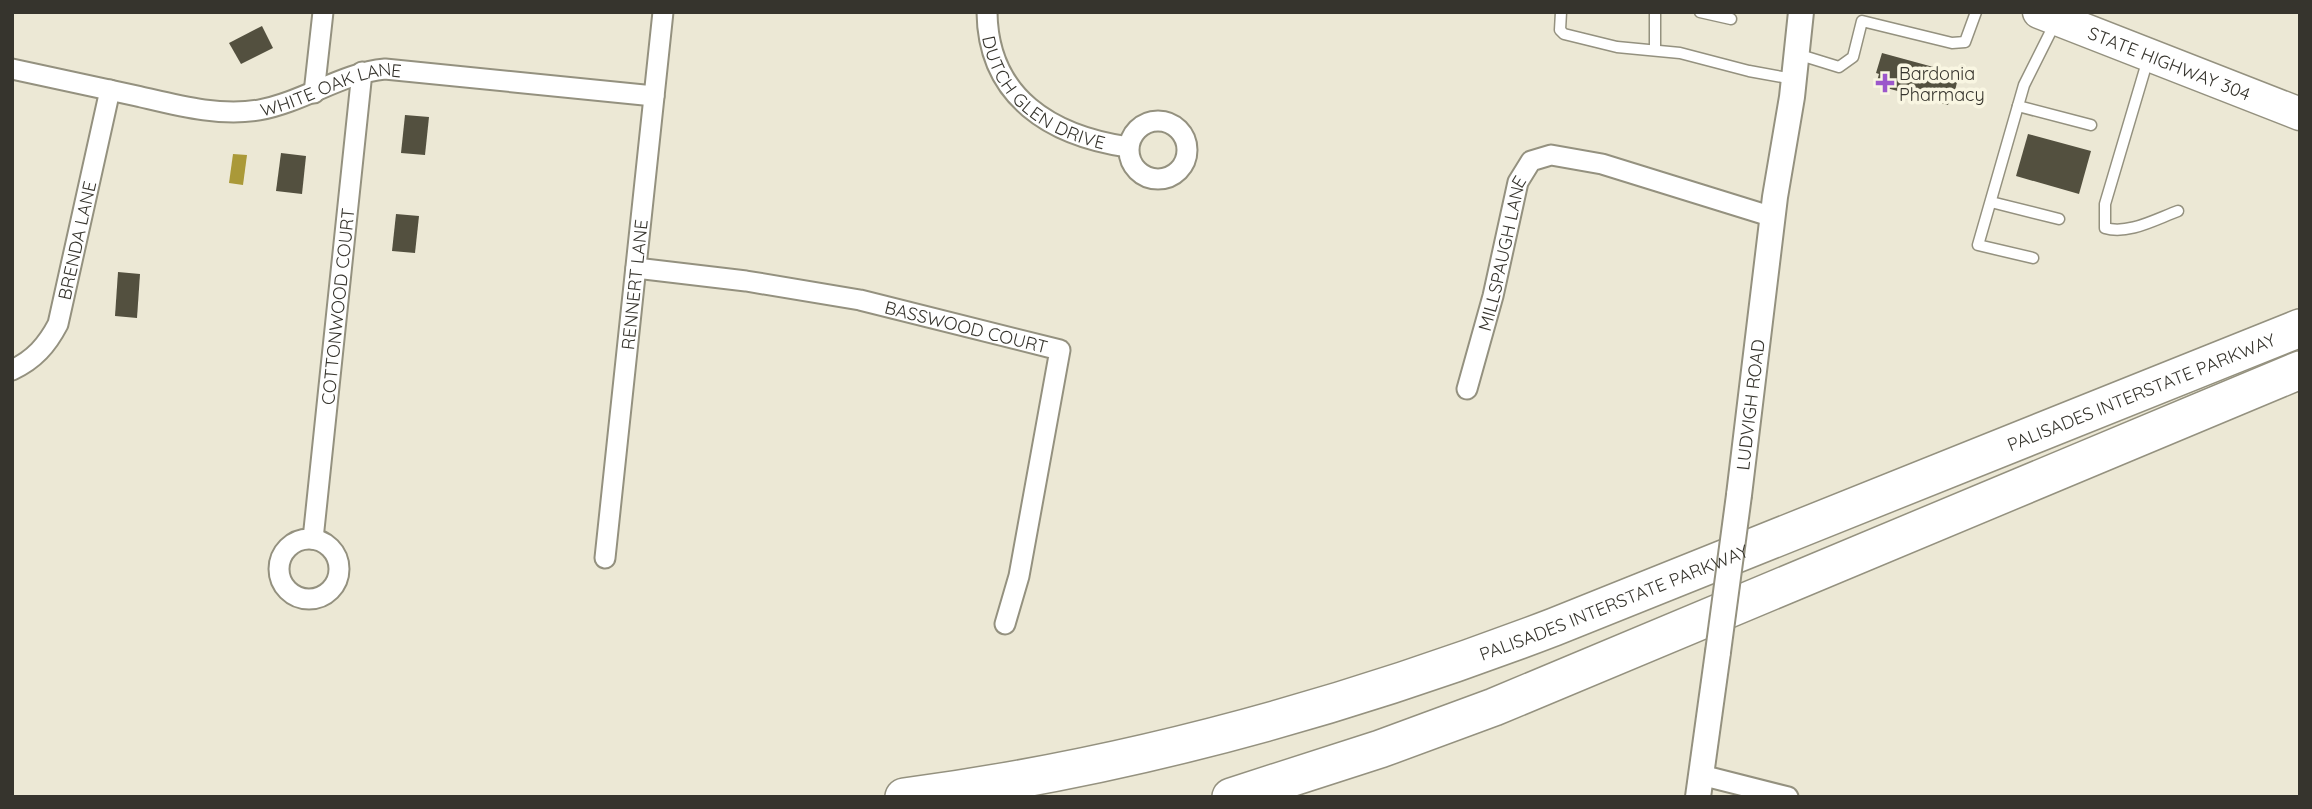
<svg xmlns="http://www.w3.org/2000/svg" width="2312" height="809" font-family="Quicksand,sans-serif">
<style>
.water{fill:#aa9938}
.building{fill:#53503f}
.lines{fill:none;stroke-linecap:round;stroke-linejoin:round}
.service-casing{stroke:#94917f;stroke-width:13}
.minor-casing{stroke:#94917f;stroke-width:23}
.tertiary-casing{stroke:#94917f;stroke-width:28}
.primary-casing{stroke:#94917f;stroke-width:35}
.motorway-casing{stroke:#94917f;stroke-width:40}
.service{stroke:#fff;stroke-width:10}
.minor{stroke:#fff;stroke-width:19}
.tertiary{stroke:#fff;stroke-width:24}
.primary{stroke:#fff;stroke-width:32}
.motorway{stroke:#fff;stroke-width:37}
.tertiary-bridge-casing{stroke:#94917f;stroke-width:28;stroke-linecap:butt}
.tertiary-bridge{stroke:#fff;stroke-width:24}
.poi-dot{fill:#9b57cb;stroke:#f9f6e2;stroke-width:2.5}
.labels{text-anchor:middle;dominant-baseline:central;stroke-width:7;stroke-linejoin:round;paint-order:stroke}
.street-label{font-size:18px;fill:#36342d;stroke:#f9f6e2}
.poi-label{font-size:18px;fill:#36342d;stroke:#f9f6e2;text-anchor:start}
</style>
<rect width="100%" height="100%" fill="#ece8d5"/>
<!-- water -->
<polygon class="water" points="233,154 247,155 243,185 229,183"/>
<!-- building -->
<g class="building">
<polygon points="262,26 273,48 241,64 229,43"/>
<polygon points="1882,53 1959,74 1954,95 1951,94 1948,105 1876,85 1879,74 1876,73"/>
<polygon points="405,115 429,117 425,155 401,153"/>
<polygon points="2028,134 2091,151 2079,194 2016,176"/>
<polygon points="281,153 306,156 302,194 276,191"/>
<polygon points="396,214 419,216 415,253 392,251"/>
<polygon points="118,272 140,274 137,318 115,316"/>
</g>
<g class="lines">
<!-- service casing -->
<g class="service-casing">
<g id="service">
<polyline points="1561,12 1560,30 1564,34 1617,47 1680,53 1749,71 1793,79"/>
<polyline points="1700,12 1731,19"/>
<polyline points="1655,50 1655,12"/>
<polyline points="1797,54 1839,67 1853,57 1862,21 1952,43 1965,42 1976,12"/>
<path d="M2148 59 2105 204V228C2128 235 2156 219 2178 211"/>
<polyline points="2018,106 2091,125"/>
<polyline points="1991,202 2059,219"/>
<polyline points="2033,258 1978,245 2024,85 2055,23"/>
</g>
</g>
<!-- minor casing -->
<g class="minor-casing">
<g id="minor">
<path id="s1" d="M987 12C988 98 1052 136 1128 147"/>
<path id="s2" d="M12 69C54 78 96 87 137 96 176 105 219 117 259 110 303 102 342 73 385 69L654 96"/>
<polyline points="314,93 323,12"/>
<circle cx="1158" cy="150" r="29"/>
<path id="s3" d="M636 268 746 281 860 300 1060 350 1019 576 1005 624"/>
<path id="s4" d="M12 370C34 360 47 345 58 324L110 90"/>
<path id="s5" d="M1467 389 1493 296 1518 182 1531 161 1551 155 1602 164 1773 217"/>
<circle cx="309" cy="569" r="30"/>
<path id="s6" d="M313 539 362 72"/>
<path id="s7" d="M605 558 663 12"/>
<polyline points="1701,775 1788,797"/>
</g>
</g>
<!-- tertiary casing -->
<g class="tertiary-casing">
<g id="tertiary">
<path id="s8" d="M1739 495 1775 197 1792 97 1801 12"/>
<polyline points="1698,797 1718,652"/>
</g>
</g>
<!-- primary casing -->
<g class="primary-casing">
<g id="primary">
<path id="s9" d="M2039 12 2300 114"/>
</g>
</g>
<!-- motorway casing -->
<g class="motorway-casing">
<g id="motorway">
<path id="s10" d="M904 797C1126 768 1345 707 1554 627L2300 328"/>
<polyline points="1231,797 1380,749 1494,707 2300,370"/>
</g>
</g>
<!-- service -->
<use href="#service" class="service"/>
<!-- minor -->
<use href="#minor" class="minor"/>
<!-- tertiary -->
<use href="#tertiary" class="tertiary"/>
<!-- primary -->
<use href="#primary" class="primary"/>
<!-- motorway -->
<use href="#motorway" class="motorway"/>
<!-- tertiary-bridge casing -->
<g class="tertiary-bridge-casing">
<polyline id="tertiary-bridge" points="1718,652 1739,495"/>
</g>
<!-- tertiary-bridge -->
<use href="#tertiary-bridge" class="tertiary-bridge"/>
</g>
<!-- markers -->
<path class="poi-dot" d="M1881.5 72.5h7v7h7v7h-7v7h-7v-7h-7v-7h7z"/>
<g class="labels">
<!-- street labels -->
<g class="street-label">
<text stroke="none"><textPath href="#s9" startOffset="140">STATE HIGHWAY 304</textPath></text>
<text stroke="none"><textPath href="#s1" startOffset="108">DUTCH GLEN DRIVE</textPath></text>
<text stroke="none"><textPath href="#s2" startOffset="327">WHITE OAK LANE</textPath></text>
<text stroke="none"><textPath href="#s4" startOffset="152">BRENDA LANE</textPath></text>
<text stroke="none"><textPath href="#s5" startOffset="140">MILLSPAUGH LANE</textPath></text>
<text stroke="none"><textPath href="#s7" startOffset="275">RENNERT LANE</textPath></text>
<text stroke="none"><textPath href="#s6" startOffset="234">COTTONWOOD COURT</textPath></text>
<text stroke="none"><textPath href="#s3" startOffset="336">BASSWOOD COURT</textPath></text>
<text stroke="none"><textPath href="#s10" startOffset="1306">PALISADES INTERSTATE PARKWAY</textPath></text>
<text stroke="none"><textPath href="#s8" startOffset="91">LUDVIGH ROAD</textPath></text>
<text stroke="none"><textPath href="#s10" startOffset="738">PALISADES INTERSTATE PARKWAY</textPath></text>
</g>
<!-- poi labels -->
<g class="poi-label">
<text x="1899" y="73">Bardonia<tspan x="1899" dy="21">Pharmacy</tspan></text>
</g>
</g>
<!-- border -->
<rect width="2312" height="809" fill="none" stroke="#36342d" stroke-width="28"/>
</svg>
